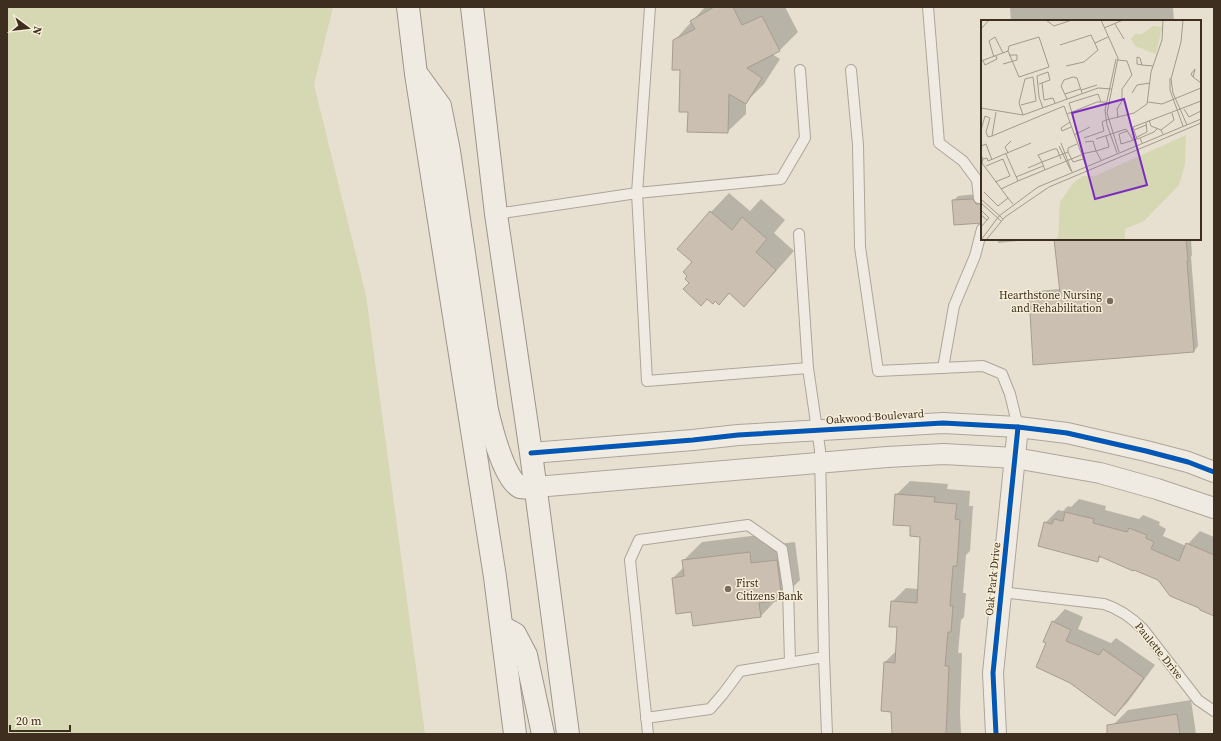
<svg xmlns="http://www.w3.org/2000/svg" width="1221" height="741" font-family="'Source Serif 4',serif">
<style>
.green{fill:#d6d7b3}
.shadow{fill:#0003}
.building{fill:#cbbfb2;stroke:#a89c90}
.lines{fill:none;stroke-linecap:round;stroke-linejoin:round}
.service-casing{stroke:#ada599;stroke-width:12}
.minor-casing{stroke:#ada599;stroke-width:22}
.secondary-casing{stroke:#9c958a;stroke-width:24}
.service{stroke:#efebe3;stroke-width:10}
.minor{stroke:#efebe3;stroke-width:20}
.secondary{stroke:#efebe3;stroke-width:22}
.cycleway-casing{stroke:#f7eed8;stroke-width:8}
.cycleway{stroke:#0057b8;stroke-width:5}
.poi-dot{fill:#786c5e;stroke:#f7eed8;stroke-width:1.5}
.labels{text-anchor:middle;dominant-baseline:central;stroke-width:3;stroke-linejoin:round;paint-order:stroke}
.poi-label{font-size:11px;fill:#3d2e20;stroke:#f7eed8;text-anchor:end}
.street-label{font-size:11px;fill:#3d2e20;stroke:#f7eed8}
.inset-road{fill:none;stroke:#a3998a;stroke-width:1}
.view{fill:#7b2cbf;fill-opacity:0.15;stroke:#7b2cbf;stroke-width:2}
.inset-edge{fill:none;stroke:#3d2e20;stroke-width:2}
</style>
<rect width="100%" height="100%" fill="#e7e0d1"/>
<!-- green -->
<polygon class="green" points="7,7 333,7 314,85 366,295 425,734 7,734"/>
<!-- shadow -->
<g class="shadow">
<polygon points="705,7 785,7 798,32 779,51 772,54 780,59 764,84 746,102 746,114 727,132 689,111 674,41"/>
<polygon points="1010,7 1173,7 1174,21 1011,21"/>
<polygon points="729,193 750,211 761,199 785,220 774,233 794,251 762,287 744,305 730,293 719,303 690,283 693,261 711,212"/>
<polygon points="977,194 982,200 982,222 953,201 958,196"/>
<polygon points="998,239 1040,239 998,243"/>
<polygon points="1055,239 1191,239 1192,255 1191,257 1198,346 1194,351 1030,295 1035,291 1060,289"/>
<polygon points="910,481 948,484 947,489 970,491 969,506 973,506 970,551 966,555 963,593 966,593 964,617 961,620 958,653 962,653 960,713 961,733 960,734 893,734 892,711 885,662 896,651 898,626 892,602 906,588 918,589 921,536 911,525 896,495"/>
<polygon points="1079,499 1106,506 1105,510 1139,519 1143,515 1160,522 1159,525 1166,529 1163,536 1186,546 1200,531 1214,537 1214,610 1159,579 1102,556 1098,560 1045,523 1058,510 1063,511 1068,506 1071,507"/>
<polygon points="768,534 770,545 795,542 800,580 781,599 777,599 761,616 692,611 673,578 684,567 683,561 702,542"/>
<polygon points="1065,609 1083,617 1078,629 1111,643 1116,638 1155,665 1127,703 1115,715 1048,643 1053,622"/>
<polygon points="1191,700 1196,734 1115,734 1114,724 1128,710"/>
</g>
<!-- building -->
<g class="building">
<polygon points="714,7 733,7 742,25 762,16 780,51 747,68 762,78 746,104 729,94 728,133 687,132 688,112 679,112 680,70 672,70 673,40 695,29 690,21"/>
<polygon points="973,199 976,204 982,204 982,223 954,225 952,200"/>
<polygon points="710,211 732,230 742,217 767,239 756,252 776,270 744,307 729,293 719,305 715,301 713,304 707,299 701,306 683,289 689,283 685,279 687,276 683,272 692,262 677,249"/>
<polygon points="1054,239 1186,239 1188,261 1187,261 1194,352 1033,365 1029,295 1060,293"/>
<polygon points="895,494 935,497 934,502 957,504 955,519 960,520 957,566 953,566 950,606 953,606 951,632 948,632 945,666 949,666 946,734 892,734 891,712 881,711 884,662 895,663 897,627 889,627 891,601 917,603 920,537 910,536 910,526 893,525"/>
<polygon points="1065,512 1094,519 1093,523 1127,532 1129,528 1147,535 1146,538 1154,542 1151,549 1179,561 1186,543 1214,555 1214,616 1200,610 1199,608 1170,596 1158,580 1134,570 1133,571 1099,556 1098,562 1038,546 1044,522 1052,524 1054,519 1063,521"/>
<polygon points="750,552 751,563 777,560 782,600 759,603 761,617 693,626 691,612 676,614 672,578 684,576 682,560"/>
<polygon points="1052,621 1071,630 1066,641 1099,655 1103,649 1144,678 1115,716 1070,683 1036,667 1046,643 1043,642"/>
<polygon points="1177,714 1180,734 1107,734 1107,725"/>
</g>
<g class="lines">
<!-- service casing -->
<g class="service-casing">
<g id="service">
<polyline points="650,7 637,193 781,179 805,138 800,70"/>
<polyline points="928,7 939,143 963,161 977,180 979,198"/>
<polyline points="851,70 858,145 860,247 878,371 983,366 1002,374 1010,394 1018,427"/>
<polyline points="496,214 637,193 647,381 808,368"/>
<polyline points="943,368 954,306 975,256 982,229"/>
<path d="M1001 592 1104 604C1120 609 1131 617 1143 629L1198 700 1214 711"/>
<polyline points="824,657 827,734"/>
<polyline points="646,718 710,709 723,694 740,671 824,657 820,450 808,368 799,234"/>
<polyline points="648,734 630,560 639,540 748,525 782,549 788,588 790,662"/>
</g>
</g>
<!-- minor casing -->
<g class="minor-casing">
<g id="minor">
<polyline points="531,453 693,440 738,435 943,423 1018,427 1067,433 1146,451 1188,462 1214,472"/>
<polyline points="536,487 887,457 944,454 1015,458 1100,473 1157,489 1214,508"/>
<polyline points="996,734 993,673 1018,427"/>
</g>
</g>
<!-- secondary casing -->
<g class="secondary-casing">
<g id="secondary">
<polyline points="408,7 416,74 495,577 515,734"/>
<polyline points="472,7 496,214 531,453 568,734"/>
<path d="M419 77 440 106 449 151 487 410C491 427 504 480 520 487 524 488 531 487 536 487"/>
<polyline points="502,627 515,634 526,655 543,734"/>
</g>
</g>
<!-- service -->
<use href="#service" class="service"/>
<!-- minor -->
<use href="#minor" class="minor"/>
<!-- secondary -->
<use href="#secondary" class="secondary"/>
<!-- cycleway casing -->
<g class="cycleway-casing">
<g id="cycleway">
<polyline points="531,453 693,440 738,435 943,423 1018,427 1067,433 1146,451 1188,462 1214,472"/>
<polyline points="996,734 993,673 1018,427"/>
</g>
</g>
<!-- cycleway -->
<use href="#cycleway" class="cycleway"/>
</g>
<!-- markers -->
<g class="poi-dot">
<circle cx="1110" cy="301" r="4"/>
<circle cx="728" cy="589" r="4"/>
</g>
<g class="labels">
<!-- poi labels -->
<g class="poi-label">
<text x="1102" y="295">Hearthstone Nursing<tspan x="1102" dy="13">and Rehabilitation</tspan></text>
<text x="736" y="583" text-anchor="start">First<tspan x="736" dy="13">Citizens Bank</tspan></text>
</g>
<!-- street labels -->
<g class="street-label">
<text transform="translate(875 417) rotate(-4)">Oakwood Boulevard</text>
<text transform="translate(993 579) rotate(-84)">Oak Park Drive</text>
<text transform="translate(1159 651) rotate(51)">Paulette Drive</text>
</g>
</g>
<!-- overview -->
<g transform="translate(981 20)">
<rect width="220" height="220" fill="#e7e0d1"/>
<path d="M172 6 181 7 175 34 154 26 150 19 154 14H161ZM205 115 204 144 198 165 163 201 144 209V220H74L77 217 79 182 93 162 102 156H114Z" fill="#d6d7b3"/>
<path class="inset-road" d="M65 0 73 6 91 0M120 0 137 38 126 93 138 132M202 0 200 22 190 59 192 73 206 105M134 4 143 19M123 8 142 0M0 9 8 0M114 23 127 17M79 25 110 15 117 30 103 42 85 46M13 37 8 21 14 17 22 33M135 39 124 90 126 105 136 133M0 41 27 31 38 57 68 47 58 17 28 26 27 31M2 41 4 45 16 39 15 36M22 44 36 40V35H28M161 45 156 44V37L159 38 161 45 172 46M212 57 214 49 210 54 212 57 220 63M189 58V70L202 106M61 63 63 80 72 78 74 83M58 64 69 60 67 52 56 56 58 77 62 88M100 70 116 65M151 73 156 65 169 63M84 74 99 69M86 79 80 66 83 60 92 57 96 58 101 73M167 82 181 84 220 68M40 85 55 81 52 57 44 59 38 83 42 95M0 88 42 95 117 68 131 69M203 89 208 97 220 91M15 92 11 116 83 86 105 146M91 93 88 83 117 74 120 82M86 94 116 82H125M137 98 136 89 141 81V69L151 55 146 41 137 40M125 100 153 93 166 84 170 52 181 20 182 0M168 100 170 106 180 110 182 114M89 102 80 108 81 111 90 107M0 110 4 96 9 98 5 112 7 117 11 116M153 110 165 105M180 110 193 100 191 93M146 111 138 114 140 124 159 118 161 123M93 115 109 107M156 117 166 112 165 102M103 118 123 111 121 102 125 100M159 118 173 112 176 109M115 119 145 109 152 120M156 119 152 107 220 81M80 123 91 152M0 126 5 124 11 140M78 126 90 151M87 132 92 142 102 139M27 133 24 127 30 121M25 134 37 161 100 135M100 134 115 131 112 121 104 122M0 135 2 139 6 138 7 141 50 123M2 139 1 143 27 178M120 140 115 131 128 127 125 116M5 146 22 139 29 156 14 162M47 148 61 142 57 135 73 129H76L80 139M64 150 61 142 87 132V128L96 124M35 157 62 146M20 169 37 161M3 172 17 186 27 178 32 184M0 179 22 199M0 183 20 201M1 191 8 198 6 200M0 195 6 200 0 207M0 220 18 196 57 167 220 99M5 220 24 197 68 167 220 103"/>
<path class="view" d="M143 79 166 165 114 179 91 93Z"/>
<rect width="220" height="220" class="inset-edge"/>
</g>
<!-- border -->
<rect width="1221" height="741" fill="none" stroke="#3d2e20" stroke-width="16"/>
<!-- north arrow -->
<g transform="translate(28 28) rotate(105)" stroke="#f7eed8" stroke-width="3" paint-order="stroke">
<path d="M0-3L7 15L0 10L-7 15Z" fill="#3d2e20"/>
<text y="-6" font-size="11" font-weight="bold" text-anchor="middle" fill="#3d2e20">N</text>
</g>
<!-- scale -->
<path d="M10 725v6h60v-6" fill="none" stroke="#3d2e20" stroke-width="2"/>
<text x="16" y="725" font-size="12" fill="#3d2e20" stroke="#f7eed8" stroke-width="3" paint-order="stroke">20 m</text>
</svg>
